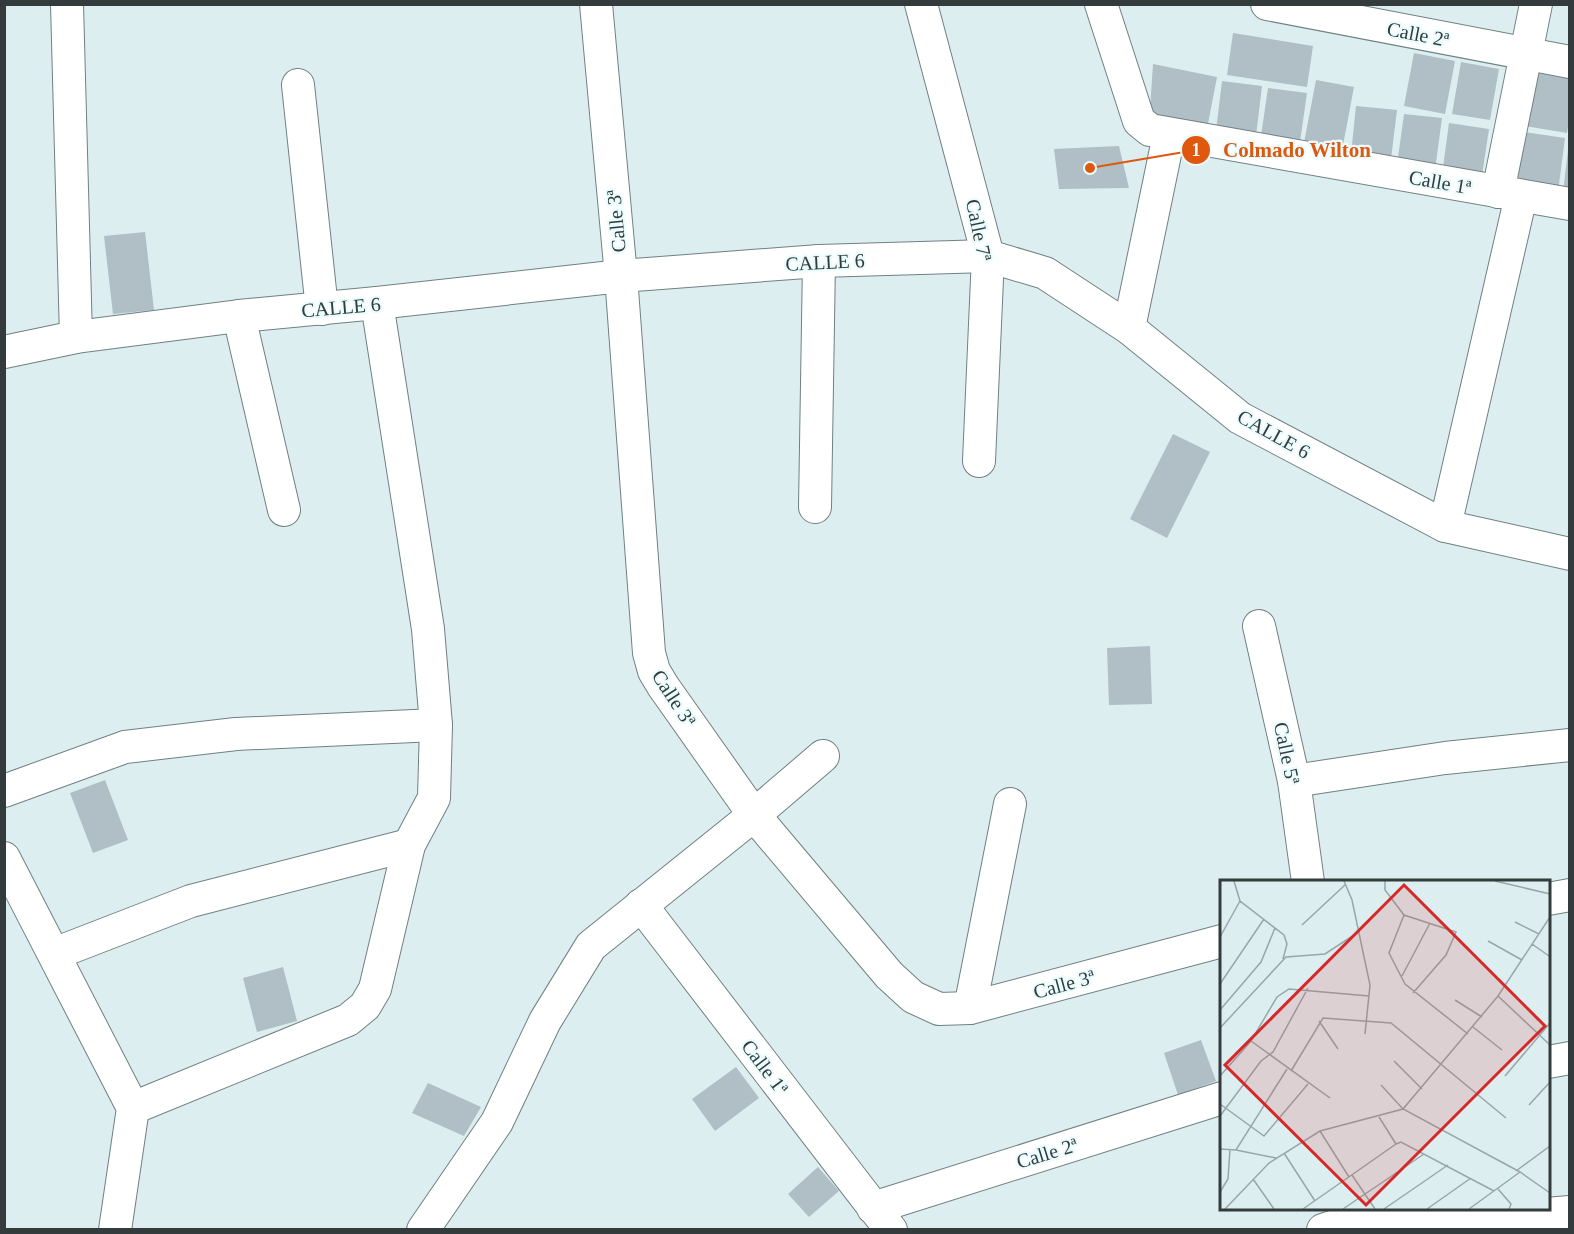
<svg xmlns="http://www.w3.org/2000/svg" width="1574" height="1234" font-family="Georgia,serif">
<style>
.building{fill:#b0bec6}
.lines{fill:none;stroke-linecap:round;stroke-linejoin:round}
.street-casing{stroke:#708082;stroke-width:34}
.street{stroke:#fff;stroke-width:32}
.labels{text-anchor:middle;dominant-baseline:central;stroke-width:4.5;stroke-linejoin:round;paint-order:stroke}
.street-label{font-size:20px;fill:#343b3c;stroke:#eafcfe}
.inset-road{fill:none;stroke:#99a6a9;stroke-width:1.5}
.view{fill:#d62828;fill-opacity:0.15;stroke:#d62828;stroke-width:3}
.inset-edge{fill:none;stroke:#343b3c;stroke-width:3}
.leader{fill:none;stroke:#df580e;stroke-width:2}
.callout-dot{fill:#df580e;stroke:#eafcfe;stroke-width:2}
.mark-label{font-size:18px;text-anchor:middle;font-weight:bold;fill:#fff}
.callout-label{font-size:21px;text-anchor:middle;font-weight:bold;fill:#df580e;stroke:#eafcfe;stroke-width:4.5;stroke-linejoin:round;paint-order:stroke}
</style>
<rect width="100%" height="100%" fill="#ddeef1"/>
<!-- building -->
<g class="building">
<polygon points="1233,33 1313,46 1307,87 1227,75"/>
<polygon points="1414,53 1455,61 1445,114 1404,106"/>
<polygon points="1461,62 1499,69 1490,120 1452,114"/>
<polygon points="1153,64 1217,77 1207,129 1149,124"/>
<polygon points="1533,72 1570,78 1570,115 1567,133 1525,126"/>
<polygon points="1316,80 1354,87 1341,156 1303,148"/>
<polygon points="1222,81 1262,86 1256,136 1216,131"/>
<polygon points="1268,88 1307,93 1299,149 1260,143"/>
<polygon points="1356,106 1397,110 1391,159 1351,154"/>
<polygon points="1404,114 1442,118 1435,170 1397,165"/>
<polygon points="1449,123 1489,129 1481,182 1442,175"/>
<polygon points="1524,132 1565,138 1558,192 1517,186"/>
<polygon points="1119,146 1129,188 1059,189 1054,149"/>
<polygon points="1568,150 1570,150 1570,194 1563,193"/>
<polygon points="145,232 154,310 113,314 104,236"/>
<polygon points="1173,434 1210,452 1167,538 1130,519"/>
<polygon points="1150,646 1152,704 1109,705 1107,648"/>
<polygon points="105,780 128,840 93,853 70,793"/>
<polygon points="283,967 297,1021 257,1032 243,978"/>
<polygon points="1201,1040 1216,1081 1178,1095 1164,1053"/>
<polygon points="736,1067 759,1098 715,1131 692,1099"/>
<polygon points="428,1083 481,1107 464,1136 412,1113"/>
<polygon points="818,1167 839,1191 809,1217 788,1194"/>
</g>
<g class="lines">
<!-- street casing -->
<g class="street-casing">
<g id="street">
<polyline points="67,4 76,337"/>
<polyline points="596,4 621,276 649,653 654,671 663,686 754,815 889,975 913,997 939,1009 970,1008 1222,941"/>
<polyline points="921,4 988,256 979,461"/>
<polyline points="1101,4 1139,121 1150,130 1570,204"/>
<polyline points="1267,4 1570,62"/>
<polyline points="298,85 322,309"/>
<polyline points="1498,192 1536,4"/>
<polyline points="239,316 284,510"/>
<polyline points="1129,328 1169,135"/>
<polyline points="4,352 76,337 239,316 377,303 621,276 819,261 988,256 1045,273 1129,328 1240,418 1445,526 1570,554"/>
<polyline points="815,507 819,261"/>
<polyline points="1445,526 1521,196"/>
<polyline points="1259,626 1294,781 1308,882"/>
<polyline points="1294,781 1445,758 1570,745"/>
<polyline points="4,791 125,747 236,734 436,725"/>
<polyline points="4,858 133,1108 115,1230"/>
<polyline points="1548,899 1570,895"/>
<polyline points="641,905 891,1230"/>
<polyline points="54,954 191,901 409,845"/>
<polyline points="970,1008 1010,804"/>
<polyline points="1548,1062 1570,1058"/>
<polyline points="133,1108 348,1020 365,1006 375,989 409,845 434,798 436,725 428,629 377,303"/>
<polyline points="873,1208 1222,1098"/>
<polyline points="423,1230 497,1122 545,1021 591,946 754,815 823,756"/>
<polyline points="1323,1230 1356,1219 1441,1223 1570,1212"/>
</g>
</g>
<!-- street -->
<use href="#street" class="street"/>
</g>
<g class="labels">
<!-- street labels -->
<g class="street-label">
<text transform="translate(1418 34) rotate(11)">Calle 2ª</text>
<text transform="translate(1440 182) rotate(10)">Calle 1ª</text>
<text transform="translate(616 221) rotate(-95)">Calle 3ª</text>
<text transform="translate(979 230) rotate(78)">Calle 7ª</text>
<text transform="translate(825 262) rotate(-3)">CALLE 6</text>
<text transform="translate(341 307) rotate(-5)">CALLE 6</text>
<text transform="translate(1274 434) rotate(29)">CALLE 6</text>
<text transform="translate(674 698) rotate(57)">Calle 3ª</text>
<text transform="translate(1287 753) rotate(78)">Calle 5ª</text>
<text transform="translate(1064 984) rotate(-15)">Calle 3ª</text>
<text transform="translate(765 1067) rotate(53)">Calle 1ª</text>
<text transform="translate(1047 1153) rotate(-17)">Calle 2ª</text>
</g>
</g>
<!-- overview -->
<g transform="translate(1220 880)">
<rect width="330" height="330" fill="#ddeef1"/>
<path class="inset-road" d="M14 1 20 21 64 55 67 64 63 79M124 1 132 20 150 105 145 154M165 1V10L184 35 236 52 226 75 193 113M275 1 330 14M184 35 169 73 185 104 248 154M295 42 319 54M82 45 126 4M0 57 20 21M268 61 302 80M312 64 329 76M182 96 210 43M0 104 44 39M278 116 330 165M235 120 262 137M0 130 41 82 55 48M99 141 118 169M253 147 282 170M0 148 66 77 105 74 137 53M31 161 110 218M174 181 202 209M71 191 103 138 171 143 286 238M0 196 31 161 57 117 69 109 149 116M285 196 330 143M161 205 183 229 300 292 330 313M0 224 44 256 88 204M309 225 330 202M0 236 41 181 53 172 88 108M159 237 176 264M100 251 129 297M176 264 181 262 274 311M0 269 16 270 67 189M16 270 56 278M64 273 95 321M296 291 330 266M132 295 155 329M33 299 54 329M278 309 291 324 289 329M0 312 8 299 10 269M5 329 49 283 100 251 183 229 278 116 330 37M83 329 176 264M123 329 204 274M164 329 228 285M207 329 251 298M249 329 300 292"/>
<path class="view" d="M184 5 325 146 146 325 5 185Z"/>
<rect width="330" height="330" class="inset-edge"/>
</g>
<!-- callouts -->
<path class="leader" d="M1090 168L1196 150"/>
<g class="callout-dot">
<circle cx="1090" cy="168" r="6"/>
<circle cx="1196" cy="150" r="15"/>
</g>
<g class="mark-label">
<text x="1196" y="156">1</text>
</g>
<g class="callout-label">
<text x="1297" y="157">Colmado Wilton</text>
</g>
<!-- border -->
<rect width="1574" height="1234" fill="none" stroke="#343b3c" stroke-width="12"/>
</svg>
